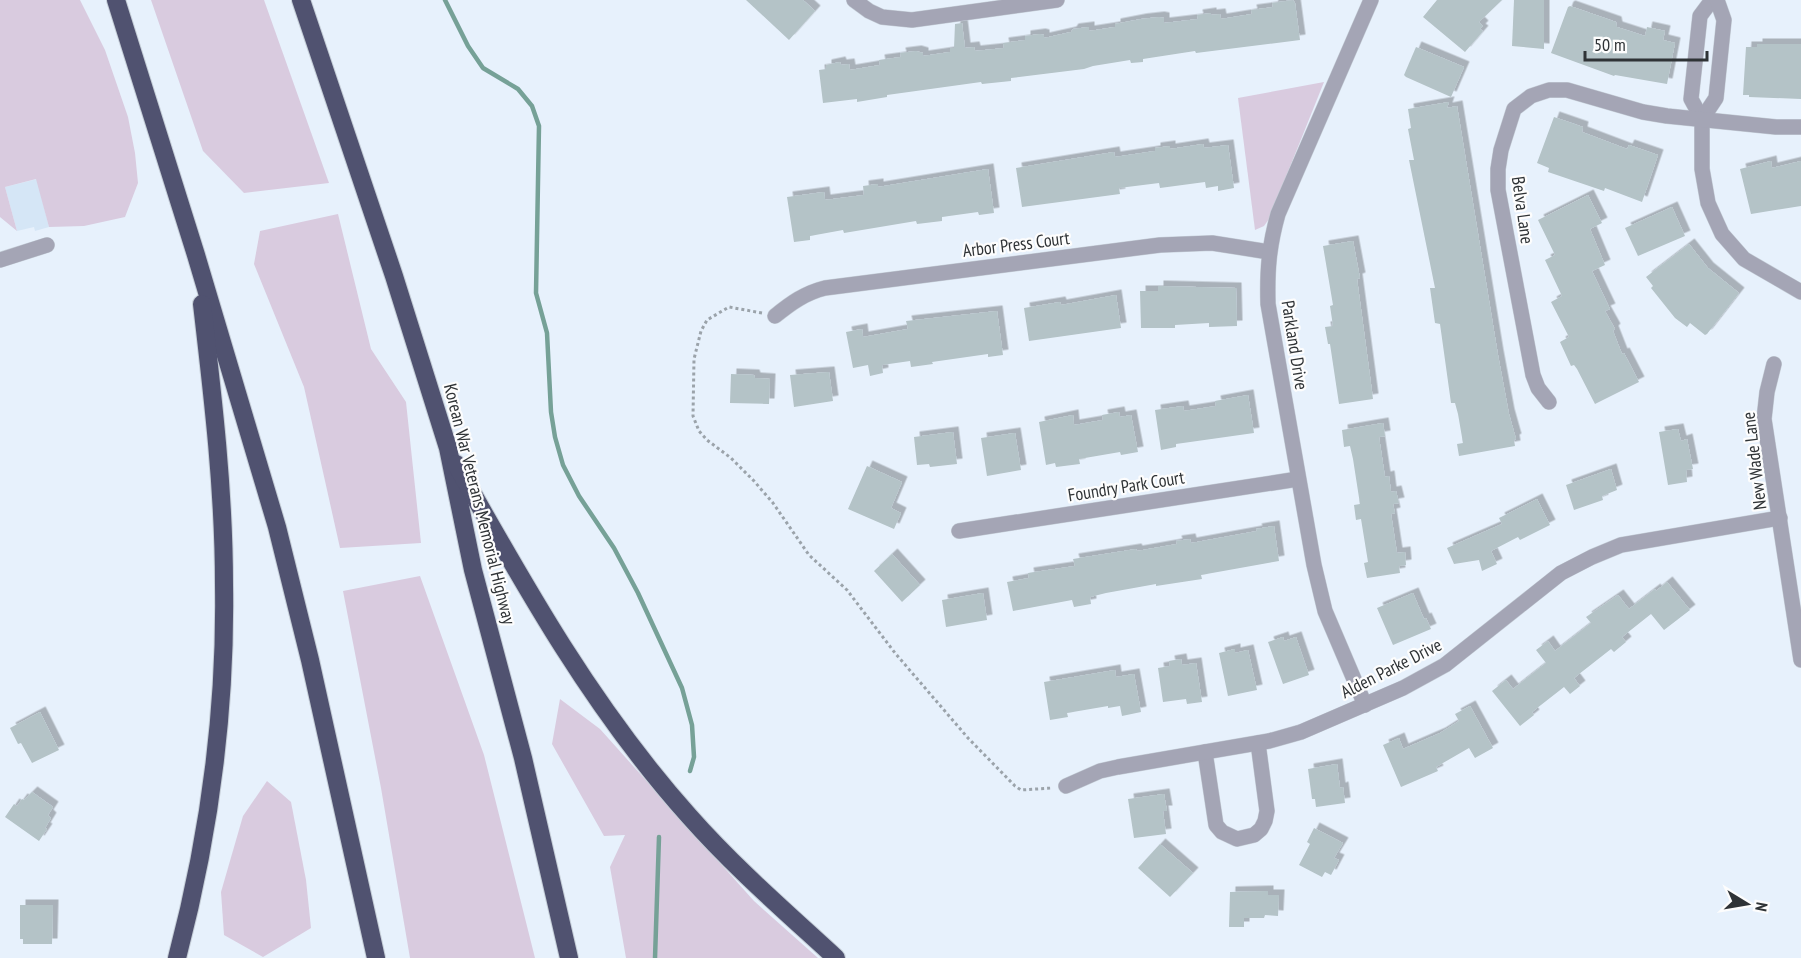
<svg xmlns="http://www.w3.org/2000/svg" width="1801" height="958" font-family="'PT Sans Narrow',sans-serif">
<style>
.built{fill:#d5e6f6}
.green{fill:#d9cbdf}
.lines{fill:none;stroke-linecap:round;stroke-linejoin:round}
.stream{stroke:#76a197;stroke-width:4.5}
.building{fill:#b4c3c7;filter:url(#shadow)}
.minor-casing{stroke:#c6cfd8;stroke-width:16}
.highway-casing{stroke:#c6cfd8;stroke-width:20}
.path{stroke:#9ba3aa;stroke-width:3;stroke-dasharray:3 3;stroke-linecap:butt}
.minor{stroke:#a4a5b5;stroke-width:15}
.highway{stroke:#505270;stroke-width:18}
.labels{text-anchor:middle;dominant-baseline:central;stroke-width:4.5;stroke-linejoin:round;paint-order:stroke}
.street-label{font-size:18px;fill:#2f3336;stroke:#fdfdfd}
</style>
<defs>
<filter id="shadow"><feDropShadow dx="5.5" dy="-5.5" stdDeviation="0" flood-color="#0004"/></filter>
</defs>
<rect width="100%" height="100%" fill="#e7f1fc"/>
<!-- built -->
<polygon class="built" points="37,179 49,227 35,231 34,227 17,231 5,187"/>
<!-- green -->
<g class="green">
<polygon points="0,0 80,0 105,50 128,117 135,153 138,183 125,217 84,226 49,227 36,179 5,187 17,231 0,217"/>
<polygon points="151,0 264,0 329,183 244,193 203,151"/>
<polygon points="1324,82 1269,219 1264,226 1255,230 1238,98"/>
<polygon points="338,214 371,349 406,402 421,543 340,548 304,387 254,264 260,231"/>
<polygon points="420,576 484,755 535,958 410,958 381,788 343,591"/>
<polygon points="560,699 600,729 754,901 818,958 626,958 610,867 625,835 604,836 552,744"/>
<polygon points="267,781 291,802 306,880 311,928 263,957 224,935 221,892 243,816"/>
</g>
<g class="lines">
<!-- stream -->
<g class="stream">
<polyline points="445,0 468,46 483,68 518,89 532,106 539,126 536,293 547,333 551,412 555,437 563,465 579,496 614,548 638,593 682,688 692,725 694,757 690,771"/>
<polyline points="655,958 659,837"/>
</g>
</g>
<!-- building -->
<g class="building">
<polygon points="746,0 803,0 815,11 789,40"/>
<polygon points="1293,0 1295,3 1300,40 1196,53 1195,51 1143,59 1143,62 1131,63 1130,60 1093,66 1084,69 1011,78 1011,81 982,84 981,82 887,95 887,97 857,102 857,99 823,103 819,70 826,69 826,65 840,62 841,65 849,64 850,70 880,65 879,60 901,57 900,53 916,51 923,53 923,56 950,52 950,48 954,48 955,24 962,23 965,48 974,47 975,51 1004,48 1003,43 1025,40 1025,36 1040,34 1044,35 1044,38 1071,32 1073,29 1089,27 1089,31 1115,27 1115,24 1141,19 1159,17 1164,18 1164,23 1198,19 1197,15 1211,13 1211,15 1220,14 1221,19 1252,14 1251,10 1273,7 1272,3"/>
<polygon points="1437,0 1502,0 1479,22 1483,26 1480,29 1483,31 1465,52 1423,17"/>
<polygon points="1514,0 1544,0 1544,49 1512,46"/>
<polygon points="1570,6 1616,22 1617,27 1645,36 1647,27 1665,31 1663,40 1675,43 1667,84 1615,75 1614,76 1551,53 1568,7"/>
<polygon points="1757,44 1801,44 1801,99 1749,97 1749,95 1743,95 1746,47 1757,47"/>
<polygon points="1416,47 1464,67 1451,97 1406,77 1404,75"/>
<polygon points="1449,102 1447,108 1457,106 1498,355 1509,414 1516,439 1514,440 1515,446 1459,456 1457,444 1463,443 1458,414 1455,403 1451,403 1440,324 1435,323 1430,288 1435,288 1409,160 1414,160 1408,129 1411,128 1408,109"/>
<polygon points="1554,117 1583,127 1582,132 1627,149 1629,145 1658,155 1642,202 1605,188 1604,191 1548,172 1549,168 1537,163"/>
<polygon points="1203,144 1204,148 1228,145 1234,188 1218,191 1218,186 1206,188 1205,182 1160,188 1159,183 1119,188 1120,194 1022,207 1016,168 1114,152 1115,157 1155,151 1155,148 1170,146 1170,149"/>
<polygon points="1771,161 1772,168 1801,161 1801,206 1751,214 1740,169"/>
<polygon points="988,169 994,213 979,215 978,212 942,217 942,221 917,224 916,221 844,233 843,230 810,236 810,240 794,242 787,197 824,192 825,200 864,195 863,186 878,184 878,187"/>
<polygon points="1588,195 1602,223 1590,229 1605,265 1592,271 1610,309 1605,311 1615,329 1613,331 1622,354 1624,353 1639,382 1595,404 1577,369 1574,365 1571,366 1560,342 1569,337 1551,302 1562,296 1545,260 1555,255 1538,220"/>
<polygon points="1672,207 1685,236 1638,256 1625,228"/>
<polygon points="1353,241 1360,278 1357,279 1373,399 1339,404 1330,344 1328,344 1325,327 1333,326 1330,306 1333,305 1323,246"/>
<polygon points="1689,244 1708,268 1739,293 1707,334 1705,335 1690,323 1687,327 1675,318 1651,288 1653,286 1646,277"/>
<polygon points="1158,286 1236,288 1237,326 1209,327 1209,323 1175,325 1175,328 1141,328 1140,291 1158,291"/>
<polygon points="1116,295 1121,328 1029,341 1024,308 1060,302 1061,305"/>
<polygon points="997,311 1003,355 988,357 988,354 932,362 933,364 911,367 910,361 882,365 883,373 870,376 868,365 853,368 846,332 862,329 863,337 908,329 906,321"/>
<polygon points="829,372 833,401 794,407 790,375"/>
<polygon points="731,374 754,375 755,378 770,379 769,404 730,403"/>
<polygon points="1248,395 1254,433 1176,444 1176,447 1161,450 1155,410 1183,406 1184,411 1216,406 1215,401"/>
<polygon points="1119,412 1120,417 1131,415 1138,452 1121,455 1120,452 1079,459 1080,464 1056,467 1055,463 1046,465 1039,422 1073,415 1074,425 1103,420 1102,415"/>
<polygon points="1383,423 1385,436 1379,437 1385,477 1389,476 1391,492 1396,491 1399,503 1393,504 1395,513 1391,514 1397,553 1405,552 1406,565 1399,566 1400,573 1367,578 1364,563 1368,562 1361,519 1356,520 1354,505 1360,504 1353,459 1350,446 1344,447 1342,430"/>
<polygon points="1678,429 1681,441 1687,439 1693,469 1686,470 1687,482 1668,485 1659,432"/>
<polygon points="953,432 957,464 930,467 929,464 917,465 914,437"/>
<polygon points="1015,433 1021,470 987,476 981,438"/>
<polygon points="867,466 902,482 891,508 901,513 894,529 848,509"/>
<polygon points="1611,469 1617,490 1602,496 1603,500 1574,510 1566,485"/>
<polygon points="1537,499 1550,525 1520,540 1518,537 1491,551 1497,564 1482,571 1479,560 1454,564 1447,548 1502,524 1499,518"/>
<polygon points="1274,526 1279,561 1201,575 1202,579 1156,586 1156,584 1106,593 1090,597 1091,604 1074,607 1072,600 1013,611 1007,582 1029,578 1028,573 1075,566 1073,559 1136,549 1137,551 1177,544 1176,541 1190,539 1191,543 1257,531 1256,529"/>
<polygon points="892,554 920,585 902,602 874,571"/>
<polygon points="1667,582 1690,610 1664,630 1651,614 1622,637 1626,642 1614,652 1611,649 1574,678 1580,686 1570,694 1564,687 1532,712 1534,715 1520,726 1492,691 1506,680 1513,689 1546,663 1536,650 1548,641 1555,651 1591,623 1586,617 1618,595 1629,609 1655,589 1656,591"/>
<polygon points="983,593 987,620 946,627 942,600"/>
<polygon points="1413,593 1424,619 1426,618 1431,629 1393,645 1377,608"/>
<polygon points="1283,637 1284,641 1296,637 1309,675 1283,684 1268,642"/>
<polygon points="1235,649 1235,653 1248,650 1257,690 1228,696 1219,653"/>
<polygon points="1181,659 1182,665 1196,663 1202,702 1187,704 1186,699 1163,702 1158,668 1170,666 1169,661"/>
<polygon points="1115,670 1116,677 1134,674 1141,712 1122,716 1120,706 1108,708 1108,706 1067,713 1068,717 1050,720 1044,682"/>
<polygon points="1470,706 1493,748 1475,758 1469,748 1436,767 1438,771 1401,787 1383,745 1399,738 1403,749 1440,733 1459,721 1455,714"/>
<polygon points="40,712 59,750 32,763 21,743 18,744 10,728"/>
<polygon points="1337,764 1340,788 1343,787 1345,803 1316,807 1315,799 1312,799 1308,769"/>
<polygon points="32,792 53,807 48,815 51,818 45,828 47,829 39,841 5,817 14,804 17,806 22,799 24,800"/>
<polygon points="1164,794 1167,811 1163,811 1166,834 1134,838 1128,799"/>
<polygon points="1314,828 1343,843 1334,858 1339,860 1331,875 1325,872 1322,877 1299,865 1310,844 1307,842"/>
<polygon points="1160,844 1193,873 1170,897 1138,868"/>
<polygon points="1268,891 1268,895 1279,895 1278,916 1265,915 1264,918 1244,918 1244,927 1229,927 1230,892"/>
<polygon points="20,905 53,905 52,944 23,944 23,939 20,939"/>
</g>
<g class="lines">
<!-- minor casing -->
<g class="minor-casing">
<g id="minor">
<polyline points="854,0 869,11 882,17 912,20 1057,0"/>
<polyline points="1712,0 1700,16 1691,99 1702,119 1702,169 1708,203 1722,234 1744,259 1801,292"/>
<polyline points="1702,119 1716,98 1724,20 1717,0"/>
<polyline points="0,260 47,245"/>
<path d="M775 316C791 303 805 293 825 288L1160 245 1212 243 1269 252"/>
<polyline points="1774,364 1767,392 1764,419 1801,660"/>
<polyline points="1549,402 1538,388 1533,375 1498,190 1498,169 1501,150 1514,109 1531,96 1549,90 1567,90 1643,112 1667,116 1776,127 1801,127"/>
<polyline points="959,531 1298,479"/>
<path d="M1365 705 1325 611 1314 565 1268 304C1267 270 1269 246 1278 214L1371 0"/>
<polyline points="1205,752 1216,825 1222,832 1237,839 1254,835 1261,829 1265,821 1267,811 1258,743"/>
<polyline points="1066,786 1100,771 1118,767 1269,741 1301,732 1403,688 1445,665 1561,573 1592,557 1621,545 1780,518"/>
</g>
</g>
<!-- highway casing -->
<g class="highway-casing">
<g id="highway">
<polyline points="116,0 196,255 277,527 310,660 376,958"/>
<polyline points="301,0 394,276 448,448 473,570 523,758 569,958"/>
<path d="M456 464C525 587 594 710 689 816 734 867 786 912 836 958"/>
<path d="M177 958C209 837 226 710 224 585 224 491 213 398 202 304"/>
</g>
</g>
<!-- path -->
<polyline class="path" points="762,313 729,307 707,320 701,331 694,359 693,416 699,431 707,440 731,458 754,481 773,503 809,555 847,590 895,653 968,738 1015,786 1021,790 1052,788"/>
<!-- minor -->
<use href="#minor" class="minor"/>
<!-- highway -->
<use href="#highway" class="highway"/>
</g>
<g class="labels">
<!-- street labels -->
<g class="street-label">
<text transform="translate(1523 210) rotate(82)">Belva Lane</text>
<text transform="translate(1016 244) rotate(-7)">Arbor Press Court</text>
<text transform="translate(1295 345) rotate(81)">Parkland Drive</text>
<text transform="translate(1754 461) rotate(-97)">New Wade Lane</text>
<text transform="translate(1126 486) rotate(-9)">Foundry Park Court</text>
<text transform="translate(480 504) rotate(76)">Korean War Veterans Memorial Highway</text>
<text transform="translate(1391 668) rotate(-27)">Alden Parke Drive</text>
</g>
</g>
<!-- north arrow -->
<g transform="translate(1747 904) rotate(101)" stroke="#fdfdfd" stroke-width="4.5" paint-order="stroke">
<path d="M0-4.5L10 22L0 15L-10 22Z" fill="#2f3336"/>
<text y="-9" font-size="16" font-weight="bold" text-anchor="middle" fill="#2f3336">N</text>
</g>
<!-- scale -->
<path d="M1585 51v9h122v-9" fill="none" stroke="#2f3336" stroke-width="3"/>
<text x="1594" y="51" font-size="18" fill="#2f3336" stroke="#fdfdfd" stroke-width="4.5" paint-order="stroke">50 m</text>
</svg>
